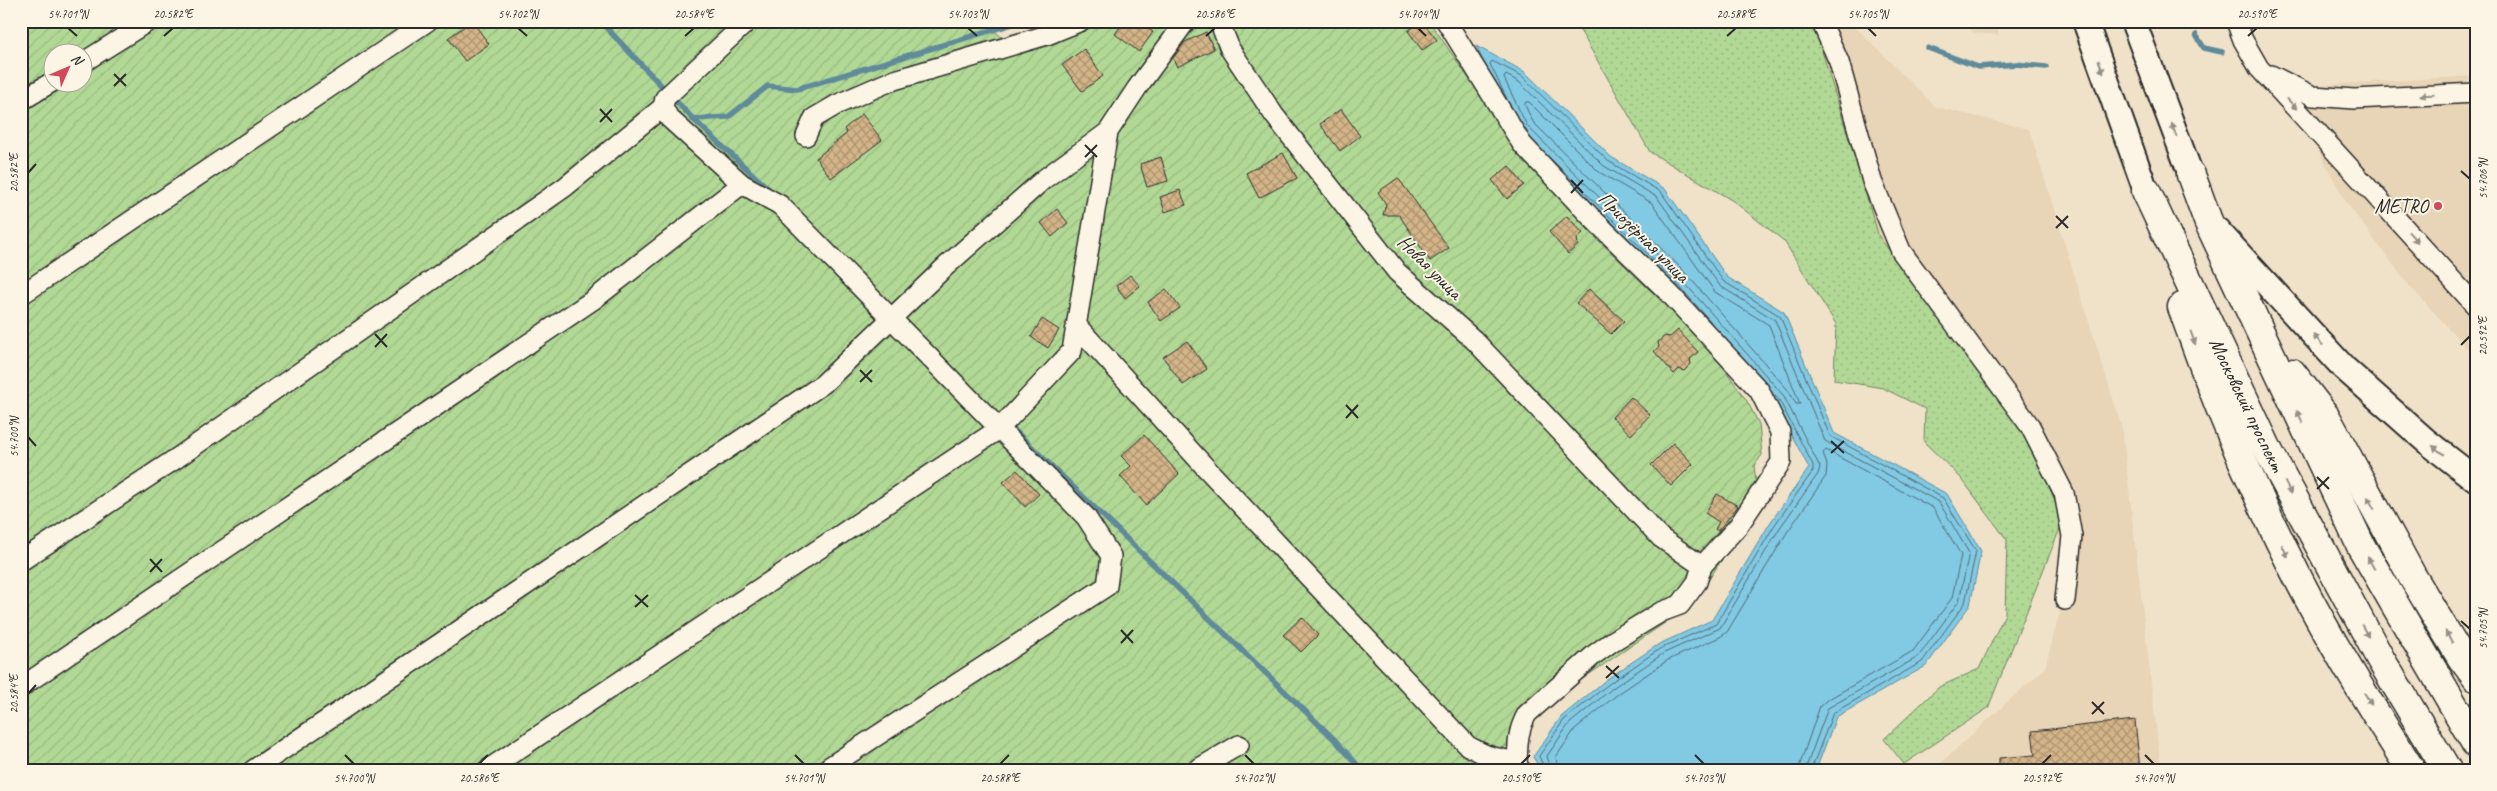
<svg xmlns="http://www.w3.org/2000/svg" width="2497" height="791" font-family="Caveat,sans-serif">
<style>
.built{fill:#e8d4b6}
.grass{fill:url(#grass-dots);stroke:#6e8260}
.garden{fill:url(#garden-furrows);stroke:#6e8260;fill-rule:evenodd}
.water{fill:#82c9e3;stroke:#5f8a99}
.lines{fill:none;stroke-linecap:round;stroke-linejoin:round}
.shore{stroke:#4e6a75;stroke-width:1}
.stream{stroke:#5f8a99;stroke-width:5.5}
.building{fill:url(#building-cross-hatch);stroke:#2b2b2b}
.minor-casing{stroke:#2b2b2b;stroke-width:22}
.major-casing{stroke:#2b2b2b;stroke-width:28}
.highway-casing{stroke:#2b2b2b;stroke-width:31}
.minor{stroke:#fcf5e5;stroke-width:19}
.major{stroke:#fcf5e5;stroke-width:24}
.highway{stroke:#fcf5e5;stroke-width:28}
.oneway{fill:#949088}
.ticks{fill:none;stroke:#2b2b2b;stroke-width:2}
.poi-dot{fill:#d1495b;stroke:#fcf5e5;stroke-width:2}
.labels{text-anchor:middle;dominant-baseline:central;stroke-width:4;stroke-linejoin:round;paint-order:stroke}
.poi-label{font-size:20px;fill:#2b2b2b;stroke:#fcf5e5;text-anchor:end}
.street-label{font-size:20px;fill:#2b2b2b;stroke:#fcf5e5}
.neatline{fill:none;stroke:#2b2b2b;stroke-width:2}
.ticks-label{font-size:12px;text-anchor:middle;fill:#2b2b2b}
</style>
<defs>
<pattern id="grass-dots" width="8" height="8" patternUnits="userSpaceOnUse" patternTransform="scale(1.25)"><rect width="8" height="8" fill="#b1d995"/><path d="M2 2h.1M6 6h.1" fill="none" stroke="#98ba81" stroke-width="1.8" stroke-linecap="round"/></pattern>
<pattern id="garden-furrows" width="10" height="10" patternUnits="userSpaceOnUse" patternTransform="scale(1.25)"><rect width="10" height="10" fill="#b1d995"/><path d="M-1 1l2-2M0 10L10 0M9 11l2-2" fill="none" stroke="#98ba81"/></pattern>
<pattern id="building-cross-hatch" width="8" height="8" patternUnits="userSpaceOnUse" patternTransform="scale(1.25)"><rect width="8" height="8" fill="#d4b588"/><path d="M0 0l8 8M0 8l8-8" fill="none" stroke="#ac936f"/></pattern>
</defs>
<rect width="100%" height="100%" fill="#f0e2c9"/>
<filter id="ink" filterUnits="userSpaceOnUse"><feTurbulence type="fractalNoise" baseFrequency=".02" numOctaves="2"/><feDisplacementMap in="SourceGraphic" scale="10" xChannelSelector="R" yChannelSelector="G"/><feConvolveMatrix kernelMatrix="1 2 1 2 8 2 1 2 1" color-interpolation-filters="sRGB"/></filter>
<g filter="url(#ink)">
<!-- built -->
<g class="built">
<polygon points="1592,21 1849,21 1936,107 2029,129 2122,428 2161,770 1933,770 2045,668 2073,563 2018,456"/>
<polygon points="1963,21 1995,21 1999,35 1974,33"/>
<polygon points="2476,76 2476,358 2406,282 2346,202 2284,87"/>
</g>
<!-- grass -->
<polygon class="grass" points="1568,21 1807,21 1817,35 1879,237 1973,359 2035,452 2063,521 1988,708 1904,764 1884,739 1939,687 1979,669 2005,614 2007,540 1961,478 1924,442 1925,409 1883,388 1834,380 1836,324 1784,241 1733,201 1650,152 1581,32"/>
<!-- garden -->
<path class="garden" d="M21 21H982L1003 38 1078 21H1429L1525 159 1594 236 1675 314 1719 361 1747 401 1759 424 1762 455 1754 466 1759 501 1694 603 1578 682 1499 752 1505 770H21ZM52 52H82V82H52Z"/>
<!-- water -->
<polygon class="water" points="1476,46 1525,72 1611,157 1665,189 1727,277 1784,312 1834,433 1947,494 1981,551 1970,605 1926,666 1836,717 1816,770 1541,770 1533,757 1561,717 1607,679 1659,644 1712,620 1770,523 1809,468 1774,402 1517,133"/>
<g class="lines">
<!-- shore -->
<g class="shore">
<polyline points="1507,99 1490,64 1492,61 1522,76 1608,161 1661,192 1723,281 1780,316 1830,436 1943,498 1976,551 1965,603 1922,662 1833,713 1811,770"/>
<polygon points="1526,102 1529,102 1599,172 1652,203 1715,292 1769,325 1800,404 1796,404 1788,390 1681,268 1533,122 1525,105"/>
<polyline points="1549,157 1671,277 1711,322"/>
<polyline points="1545,770 1539,756 1564,720 1610,683 1661,648 1716,624 1774,526 1813,471 1813,465 1779,400 1772,393"/>
<polyline points="1551,770 1547,756 1569,724 1614,687 1664,653 1720,628 1779,529 1818,474 1820,467 1783,395 1676,273 1527,126 1504,78 1506,75 1519,82 1604,166 1657,197 1720,286 1775,320 1825,441 1939,502 1969,553 1959,601 1918,657 1828,708 1805,770"/>
<polyline points="1558,770 1556,757 1575,729 1618,694 1668,660 1720,637 1727,632 1786,534 1826,476 1827,465 1823,453 1826,450 1933,508 1961,555 1952,598 1913,651 1827,700 1820,706 1798,770"/>
</g>
<!-- stream -->
<g class="stream">
<polyline points="600,21 693,119 772,192"/>
<polyline points="2196,35 2204,48 2222,52"/>
<polyline points="1928,48 1978,67 2016,64 2046,67"/>
<polyline points="693,119 728,117 768,86 797,89 1022,21"/>
<polyline points="1007,423 1335,740 1362,770"/>
</g>
</g>
<!-- building -->
<g class="building">
<polygon points="472,21 489,44 465,61 448,38"/>
<polygon points="1124,21 1138,21 1153,32 1139,52 1115,34"/>
<polygon points="1422,21 1437,40 1422,50 1408,31"/>
<polygon points="1206,32 1214,49 1177,67 1173,58 1185,42"/>
<polygon points="1084,49 1103,76 1082,91 1062,65"/>
<polygon points="1341,109 1360,136 1340,151 1320,124"/>
<polygon points="862,114 882,140 831,178 816,158 847,133 844,129"/>
<polygon points="1283,153 1297,178 1259,198 1246,173"/>
<polygon points="1161,157 1168,181 1147,187 1140,164"/>
<polygon points="1509,166 1524,185 1507,199 1492,180"/>
<polygon points="1398,178 1449,248 1430,261 1399,215 1383,215 1386,204 1378,192"/>
<polygon points="1180,190 1186,205 1165,212 1160,197"/>
<polygon points="1057,209 1068,223 1052,237 1041,223"/>
<polygon points="1567,216 1583,233 1577,238 1578,245 1568,254 1549,232"/>
<polygon points="1130,275 1140,286 1125,298 1116,286"/>
<polygon points="1166,289 1180,308 1161,321 1148,302"/>
<polygon points="1589,289 1624,321 1611,334 1576,303"/>
<polygon points="1042,319 1059,330 1048,348 1031,337"/>
<polygon points="1678,330 1698,352 1690,359 1691,364 1684,371 1679,369 1674,374 1654,351 1659,347 1658,342 1665,336 1670,337"/>
<polygon points="1187,341 1207,369 1183,385 1163,357"/>
<polygon points="1631,397 1650,415 1631,435 1612,417"/>
<polygon points="1144,435 1179,474 1146,505 1120,476 1131,466 1121,456"/>
<polygon points="1673,443 1693,464 1671,486 1651,465"/>
<polygon points="1017,470 1039,494 1025,507 1003,482"/>
<polygon points="1717,494 1738,506 1718,531 1715,529 1719,522 1705,513"/>
<polygon points="1302,617 1318,635 1301,652 1283,635"/>
<polygon points="2135,720 2140,770 1999,770 1999,758 2035,755 2032,731"/>
</g>
<g class="lines">
<!-- minor casing -->
<g class="minor-casing">
<g id="minor">
<polyline points="748,21 665,98 663,107 669,118 742,184 780,205 1086,517 1111,556 1107,586 829,767 831,770"/>
<path d="M1219 21 1230 49 1274 115 1397 272 1474 340 1661 538 1702 566 1697 582 1680 605 1661 612 1613 641 1595 654 1527 714C1517 731 1518 745 1517 764"/>
<polyline points="1446,21 1522,144 1591,217 1670,294 1759,390 1780,432 1781,462 1739,525 1702,566"/>
<polyline points="1821,21 1839,62 1872,181 1901,251 2030,426 2064,493 2072,536 2065,600"/>
<polyline points="2236,21 2243,40 2259,68 2476,306"/>
<polyline points="82,63 149,21"/>
<polyline points="2271,75 2313,96 2354,99 2476,93"/>
<polyline points="21,101 52,82"/>
<polyline points="806,136 814,118 838,104 891,81 1047,35 1081,21"/>
<polyline points="21,295 428,21"/>
<path d="M1077 326 1207 469 1468 746C1475 749 1482 754 1490 756 1503 760 1512 758 1521 770"/>
<polyline points="21,561 177,458 565,187 663,107"/>
<polyline points="21,687 593,300 742,184"/>
<polyline points="253,770 823,384 945,267 1044,179 1108,132"/>
<polyline points="487,770 999,429 1072,351 1108,132 1137,88 1186,21"/>
<polyline points="1196,770 1239,745"/>
</g>
</g>
<!-- major casing -->
<g class="major-casing">
<g id="major">
<polyline points="2085,21 2146,191"/>
<polyline points="2133,21 2191,175"/>
<polyline points="2217,230 2344,368 2425,440 2476,480"/>
</g>
</g>
<!-- highway casing -->
<g class="highway-casing">
<g id="highway">
<polyline points="2191,175 2208,221 2361,546 2476,744"/>
<polyline points="2146,191 2270,454 2381,660 2447,770"/>
<path d="M2182 307C2215 401 2254 492 2299 580 2332 645 2372 708 2411 770"/>
<polyline points="2292,373 2326,417 2412,576 2461,657 2476,677"/>
</g>
</g>
<!-- minor -->
<use href="#minor" class="minor"/>
<!-- major -->
<use href="#major" class="major"/>
<!-- highway -->
<use href="#highway" class="highway"/>
</g>
<!-- one-way arrows -->
<defs><path id="oneway-solid" d="M-6-.8H1V-3.2L6.5 0L1 3.2V.8H-6Z" transform="scale(1.25)"/></defs>
<g class="oneway">
<use href="#oneway-solid" transform="translate(2101 67) rotate(70)"/>
<use href="#oneway-solid" transform="translate(2427 95) rotate(178)"/>
<use href="#oneway-solid" transform="translate(2292 104) rotate(47)"/>
<use href="#oneway-solid" transform="translate(2174 130) rotate(-110)"/>
<use href="#oneway-solid" transform="translate(2413 237) rotate(49)"/>
<use href="#oneway-solid" transform="translate(2193 338) rotate(70)"/>
<use href="#oneway-solid" transform="translate(2318 340) rotate(-133)"/>
<use href="#oneway-solid" transform="translate(2300 417) rotate(-115)"/>
<use href="#oneway-solid" transform="translate(2438 450) rotate(-142)"/>
<use href="#oneway-solid" transform="translate(2288 488) rotate(62)"/>
<use href="#oneway-solid" transform="translate(2371 503) rotate(-118)"/>
<use href="#oneway-solid" transform="translate(2285 551) rotate(64)"/>
<use href="#oneway-solid" transform="translate(2371 563) rotate(-119)"/>
<use href="#oneway-solid" transform="translate(2365 631) rotate(61)"/>
<use href="#oneway-solid" transform="translate(2449 637) rotate(-121)"/>
<use href="#oneway-solid" transform="translate(2368 699) rotate(59)"/>
</g>
</g>
<!-- ticks -->
<path class="ticks" d="M68 28 77 36M518 28 527 36M968 28 977 36M1418 28 1426 36M1868 28 1876 36M164 36 173 28M685 36 694 28M1206 36 1215 28M1727 36 1736 28M2248 36 2257 28M114 74 126 86M114 86 126 74M600 109 612 122M600 122 612 109M1085 145 1097 157M1085 157 1097 145M2461 171 2470 179M28 173 36 164M1571 180 1583 193M1571 193 1583 180M2056 216 2068 228M2056 228 2068 216M375 334 387 347M2461 345 2470 336M375 347 387 334M860 370 872 382M860 382 872 370M1346 405 1358 418M1346 418 1358 405M28 437 36 446M1831 441 1844 453M1831 453 1844 441M2317 477 2329 489M2317 489 2329 477M150 559 162 572M150 572 162 559M635 595 648 607M635 607 648 595M2461 621 2470 629M1121 630 1133 643M1121 643 1133 630M1606 666 1619 678M1606 678 1619 666M28 694 36 685M2092 702 2104 714M2092 714 2104 702M345 755 354 764M795 755 804 764M1245 755 1254 764M1695 755 1704 764M2145 755 2154 764M479 764 488 755M1000 764 1009 755M1521 764 1530 755M2042 764 2051 755"/>
<!-- markers -->
<circle class="poi-dot" cx="2438" cy="206" r="5"/>
<g class="labels">
<!-- poi labels -->
<g class="poi-label">
<text x="2428" y="206">METRO</text>
</g>
<!-- street labels -->
<g class="street-label">
<text transform="translate(1644 237) rotate(45)">Приозёрная улица</text>
<text transform="translate(1430 267) rotate(45)">Новая улица</text>
<text transform="translate(2247 405) rotate(64)">Московский проспект</text>
</g>
</g>
<!-- margin -->
<rect width="2497" height="791" fill="none" stroke="#fcf5e5" stroke-width="55"/>
<!-- north arrow -->
<g transform="translate(68 68) rotate(45)"><circle r="24" fill="#fcf5e5" stroke="#a8a49b"/>
<path d="M0-4L9 19L0 12L-9 19Z" fill="#d1495b"/>
<text y="-8" font-size="14" font-weight="bold" text-anchor="middle" fill="#2b2b2b">N</text>
</g>
<rect x="28" y="28" width="2442" height="736" class="neatline"/>
<g class="ticks-label">
<text x="68" y="18">54.701°N</text>
<text x="173" y="18">20.582°E</text>
<text x="518" y="18">54.702°N</text>
<text x="694" y="18">20.584°E</text>
<text x="968" y="18">54.703°N</text>
<text x="1215" y="18">20.586°E</text>
<text x="1418" y="18">54.704°N</text>
<text x="1736" y="18">20.588°E</text>
<text x="1868" y="18">54.705°N</text>
<text x="2257" y="18">20.590°E</text>
<text transform="translate(14 173) rotate(-90)" y="4">20.582°E</text>
<text transform="translate(2483 179) rotate(-90)" y="4">54.706°N</text>
<text transform="translate(2483 336) rotate(-90)" y="4">20.592°E</text>
<text transform="translate(14 437) rotate(-90)" y="4">54.700°N</text>
<text transform="translate(2483 629) rotate(-90)" y="4">54.705°N</text>
<text transform="translate(14 694) rotate(-90)" y="4">20.584°E</text>
<text x="354" y="782">54.700°N</text>
<text x="479" y="782">20.586°E</text>
<text x="804" y="782">54.701°N</text>
<text x="1000" y="782">20.588°E</text>
<text x="1254" y="782">54.702°N</text>
<text x="1521" y="782">20.590°E</text>
<text x="1704" y="782">54.703°N</text>
<text x="2042" y="782">20.592°E</text>
<text x="2154" y="782">54.704°N</text>
</g>
</svg>
